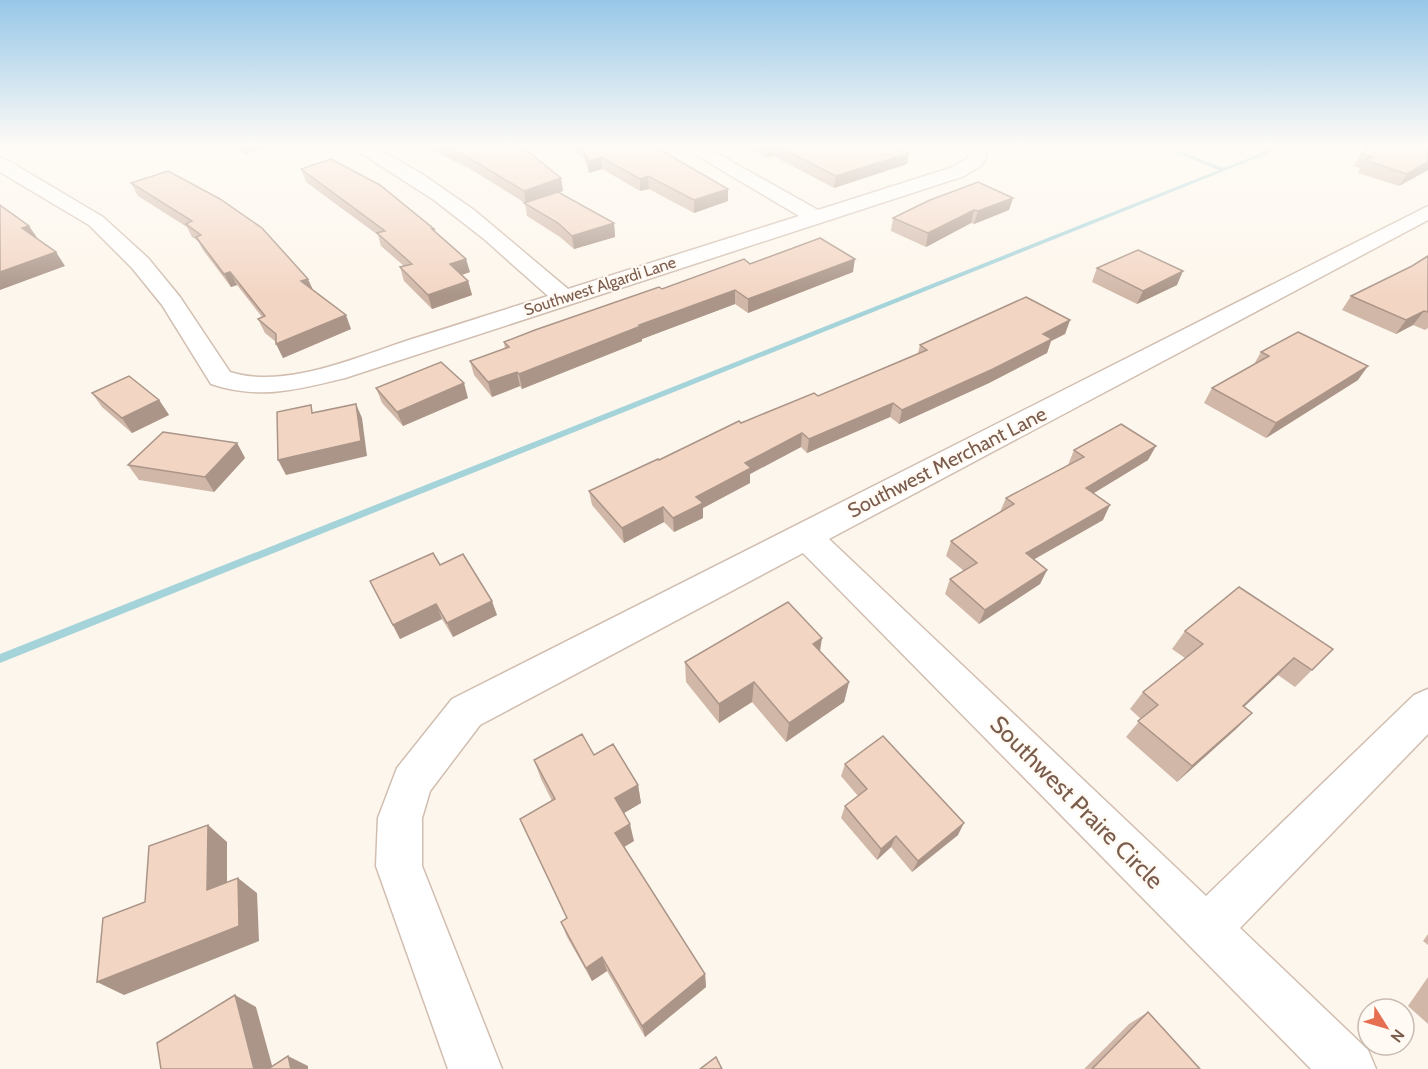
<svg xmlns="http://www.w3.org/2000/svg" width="1428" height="1069" font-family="Cabin,sans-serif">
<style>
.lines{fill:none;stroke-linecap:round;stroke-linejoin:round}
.stream{fill:#a5d3da;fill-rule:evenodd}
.minor-casing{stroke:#d1beb0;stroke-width:3}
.minor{fill:#fff;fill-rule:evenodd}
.wall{fill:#d1b7a8}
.shaded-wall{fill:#aa9588}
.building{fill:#f3d5c3;stroke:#aa9588;stroke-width:1.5}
.labels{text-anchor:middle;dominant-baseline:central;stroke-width:4.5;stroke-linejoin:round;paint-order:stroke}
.far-street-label{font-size:16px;fill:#7a5c4d;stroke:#fffaf3}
.street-label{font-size:20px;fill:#7a5c4d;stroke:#fffaf3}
.near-street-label{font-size:24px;fill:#7a5c4d;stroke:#fffaf3}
</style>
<rect width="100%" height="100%" fill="#fdf6ec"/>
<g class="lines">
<!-- stream -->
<polygon class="stream" points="1159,146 1167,146 1224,168 1279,146 1286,146 0,663 0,654 1219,170"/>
<!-- minor casing -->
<g class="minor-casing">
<g id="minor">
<path d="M350 146H373L422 174 474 210 568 289 799 216 681 146H704L818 210 950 168 968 158 966 146H984L987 155 982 165 964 176 345 378C296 390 260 400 211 384L162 305 132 268 89 225 0 172V158L7 160 103 217 148 258 180 297 230 372C285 390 359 356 412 339 457 325 503 310 548 296L484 239 434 200Z"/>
<polygon points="1428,206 1428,220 829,539 1206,896 1414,695 1428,689 1428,734 1240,928 1368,1050 1376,1069 1311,1069 803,553 480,725 430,791 422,818 422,866 502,1069 448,1069 376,866 378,818 397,768 452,699"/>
</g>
</g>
<!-- minor -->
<use href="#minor" class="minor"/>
</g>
<!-- wall -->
<g class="wall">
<polygon points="229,146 268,146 246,154"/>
<polygon points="422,146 521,146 561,178 563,191 559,192 614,223 615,237 574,249 560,237 527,216 525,203 469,168"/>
<polygon points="564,146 666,146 659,149 728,189 728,201 694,213 649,189 640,191 602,169 589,173 584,158"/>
<polygon points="746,146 895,146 909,153 907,164 834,188 773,156 767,158"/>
<polygon points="1428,146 1428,170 1399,186 1358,173 1360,168 1354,166 1361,154"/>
<polygon points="301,169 434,229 435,232 470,272 462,275 468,281 472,295 432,309 404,281 400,267 404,266 381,246 378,235 306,182"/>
<polygon points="131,183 313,290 351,329 283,358 276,342 265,333 258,319 262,317 237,285 231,287 203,250 198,241 192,237 187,227 138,196"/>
<polygon points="1013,198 1009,210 974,224 971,223 926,247 891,231 893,218"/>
<polygon points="1428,256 1428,328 1425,330 1413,325 1396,334 1342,310 1351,296 1412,266"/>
<polygon points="750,264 853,272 748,313 735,304 642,339 642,341 522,389 520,386 492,397 474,375 470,361 505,349 504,342 662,289"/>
<polygon points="1097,268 1177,285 1137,304 1092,282"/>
<polygon points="1070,320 1065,334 1051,341 1047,353 989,383 899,424 890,417 807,453 801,447 750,474 750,483 703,508 703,518 674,532 664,522 624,543 592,505 589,491 659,460 741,423 818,396 918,353 920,345"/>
<polygon points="1261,352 1358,380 1266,438 1204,403 1212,388 1253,366"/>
<polygon points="376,388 468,398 403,426 382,403"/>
<polygon points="92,393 159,400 169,415 132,433 102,407"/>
<polygon points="237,443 245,458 214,492 139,480 128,465"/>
<polygon points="1074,450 1148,460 1094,493 1103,520 1034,559 1047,570 1040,584 979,624 945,594 950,579 964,571 946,556 951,541 1000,512 1006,498 1068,465"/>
<polygon points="440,565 497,615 453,637 442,619 400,639 370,581"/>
<polygon points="1185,631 1333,649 1295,687 1278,675 1244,706 1252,713 1236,729 1177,782 1126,737 1141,719 1130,709 1143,692 1185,658 1172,649"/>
<polygon points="820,652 849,682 844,702 786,742 752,702 719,723 686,682 685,662"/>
<polygon points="594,755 638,785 641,803 624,813 634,841 624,847 705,974 706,987 645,1037 607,971 592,981 567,937 561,922 567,918 520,819 552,801 541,779 534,760"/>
<polygon points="845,764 958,835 912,872 891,847 877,860 841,818 845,806 858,796 841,776"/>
<polygon points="1428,934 1428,945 1423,941"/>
<polygon points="1428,977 1428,1024 1408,1006"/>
<polygon points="1148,1012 1200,1069 1084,1069 1129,1024"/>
</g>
<!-- shaded-wall -->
<g class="shaded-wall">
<polygon points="242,146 268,146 246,154"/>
<polygon points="646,146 666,146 647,153"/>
<polygon points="768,146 774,146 773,156 767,158"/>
<polygon points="909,153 907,164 834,188 836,176"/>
<polygon points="601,157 602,169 589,173 588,161"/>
<polygon points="1428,162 1428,170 1399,186 1407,174"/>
<polygon points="648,176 649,189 640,191 640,179"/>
<polygon points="561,178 563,191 526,204 524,191"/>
<polygon points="728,189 728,201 694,213 694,200"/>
<polygon points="1013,198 1009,210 974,224 978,211"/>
<polygon points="974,210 971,223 926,247 928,233"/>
<polygon points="614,223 615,237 574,249 572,236"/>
<polygon points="29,226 38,239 31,241 22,228"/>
<polygon points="56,252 65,266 0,290 0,272"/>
<polygon points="466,259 470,272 453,278 450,264"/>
<polygon points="855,259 853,272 748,313 748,299"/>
<polygon points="1183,271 1177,285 1137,304 1143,291"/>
<polygon points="230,272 237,285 231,287 224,274"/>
<polygon points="308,279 314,292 301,281"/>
<polygon points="468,281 472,295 432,309 428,295"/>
<polygon points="735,290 735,304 642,339 642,341 522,389 519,374 639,325"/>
<polygon points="1424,311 1413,325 1396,334 1406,320"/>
<polygon points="346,315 351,329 283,358 276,344"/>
<polygon points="1070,320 1065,334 1051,341 1047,353 989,383 899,424 902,410"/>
<polygon points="1368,366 1358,380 1266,438 1276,423"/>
<polygon points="517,372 520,386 492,397 488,382"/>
<polygon points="464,383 468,398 403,426 397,412"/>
<polygon points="159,400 169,415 132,433 122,418"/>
<polygon points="893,403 890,417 807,453 809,439"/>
<polygon points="356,404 362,418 367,456 286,475 278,460"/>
<polygon points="802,433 801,447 750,474 750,483 703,508 703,518 674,532 673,518 696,497 745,463"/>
<polygon points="237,443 245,458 214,492 205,477"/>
<polygon points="1156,446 1148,460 1079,502 1086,488"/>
<polygon points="1110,505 1103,520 1019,568 1026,553"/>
<polygon points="663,507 664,522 624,543 622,528"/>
<polygon points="1047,570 1040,584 979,624 985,610"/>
<polygon points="492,601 497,615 453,637 447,623"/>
<polygon points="436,604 442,619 400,639 393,625"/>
<polygon points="822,638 819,658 813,644"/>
<polygon points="1294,658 1278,675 1228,722 1243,706"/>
<polygon points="754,682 752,702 719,723 719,704"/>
<polygon points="849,682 844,702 786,742 789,723"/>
<polygon points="1252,713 1236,729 1177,782 1192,766"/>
<polygon points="638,785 641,803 619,816 615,798"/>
<polygon points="964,823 958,835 912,872 918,861"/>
<polygon points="630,824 634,841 619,850 615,833"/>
<polygon points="208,825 227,842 227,905 207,890"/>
<polygon points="896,836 891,847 877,860 881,849"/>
<polygon points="238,878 257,893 259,941 124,995 97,982"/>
<polygon points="602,957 607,971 592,981 586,968"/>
<polygon points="705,974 706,987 645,1037 642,1026"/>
<polygon points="235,995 256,1007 273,1069 254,1069"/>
<polygon points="288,1056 308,1066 308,1069 291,1069"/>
</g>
<!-- building -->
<g class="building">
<polygon points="445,146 521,146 561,178 524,191 466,156"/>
<polygon points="582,146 654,146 728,189 694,200 648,176 640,179 601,157 588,161"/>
<polygon points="777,146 895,146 909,153 836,176"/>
<polygon points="1376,146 1428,146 1428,162 1407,174 1365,160 1372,157 1361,154"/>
<polygon points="331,159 380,185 434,229 432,229 466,259 450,264 468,281 428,295 400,267 412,264 377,233 385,231 301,169"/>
<polygon points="168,171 220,199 262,228 308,279 301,281 346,315 276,344 276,334 258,319 265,316 230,272 224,274 196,237 201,235 186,224 192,221 131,183"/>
<polygon points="978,182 1013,198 978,211 974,210 928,233 893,218 930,200"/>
<polygon points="558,192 614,223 572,236 558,223 524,203"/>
<polygon points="0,205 29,226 22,228 56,252 0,272"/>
<polygon points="820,238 855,259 748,299 735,290 639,325 641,326 519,374 517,372 488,382 470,361 509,347 504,342 535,330 659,287 662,289 744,259 750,264"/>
<polygon points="1138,250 1183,271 1143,291 1097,268"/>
<polygon points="1428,256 1428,312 1424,311 1406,320 1351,296 1412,266"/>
<polygon points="1026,297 1070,320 1043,334 1052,339 993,369 902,410 893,403 809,439 802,433 745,463 751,468 696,497 703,503 673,518 663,507 622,528 589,491 658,459 659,460 739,421 741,423 814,393 818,396 927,350 920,345"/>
<polygon points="1298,332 1368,366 1276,423 1212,388 1269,356 1261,352"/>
<polygon points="441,362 464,383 397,412 376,388"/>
<polygon points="129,376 159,400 122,418 92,393"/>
<polygon points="356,404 361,441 278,460 277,412 311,405 312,413"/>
<polygon points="1121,424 1156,446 1086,488 1110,505 1026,553 1047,570 985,610 950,579 977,563 951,541 1014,504 1006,498 1084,457 1074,450"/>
<polygon points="163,432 237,443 205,477 128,465"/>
<polygon points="433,553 440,565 463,554 492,601 447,623 436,604 393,625 370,581"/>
<polygon points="1239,587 1333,649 1312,670 1294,658 1243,706 1252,713 1192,766 1138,721 1158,705 1143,692 1203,644 1185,631"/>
<polygon points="788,602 822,638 813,644 849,682 789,723 754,682 719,704 685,662"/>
<polygon points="582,734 594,755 613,744 638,785 615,798 630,824 615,833 705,974 642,1026 602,957 586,968 561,922 567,918 520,819 555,799 534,760"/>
<polygon points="883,736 964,823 918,861 896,836 881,849 845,806 867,789 845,764"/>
<polygon points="208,825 207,890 238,878 239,926 97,982 103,918 145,902 149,846"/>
<polygon points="235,995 254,1069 161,1069 157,1043"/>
<polygon points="1148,1012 1200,1069 1092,1069"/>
<polygon points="288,1056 291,1069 268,1069"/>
<polygon points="716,1057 722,1069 700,1069"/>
</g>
<!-- sky -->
<linearGradient id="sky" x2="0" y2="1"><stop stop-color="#97c7e8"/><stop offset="0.49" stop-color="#fefbf6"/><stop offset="1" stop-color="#fefbf6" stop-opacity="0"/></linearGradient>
<rect width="1428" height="296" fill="url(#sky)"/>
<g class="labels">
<!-- far-street labels -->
<g class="far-street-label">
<text transform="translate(600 286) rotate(-18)">Southwest Algardi Lane</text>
</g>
<!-- street labels -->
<g class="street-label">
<text transform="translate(947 462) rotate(-27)">Southwest Merchant Lane</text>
</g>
<!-- near-street labels -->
<g class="near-street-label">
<text transform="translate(1077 802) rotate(45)">Southwest Praire Circle</text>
</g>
</g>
<!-- north arrow -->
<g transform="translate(1386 1027) rotate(127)"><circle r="28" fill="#fffaf3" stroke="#cabbb1" stroke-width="1.5"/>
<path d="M0-4.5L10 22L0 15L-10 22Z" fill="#e76f51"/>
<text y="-9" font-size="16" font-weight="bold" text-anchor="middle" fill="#7a5c4d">N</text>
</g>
</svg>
